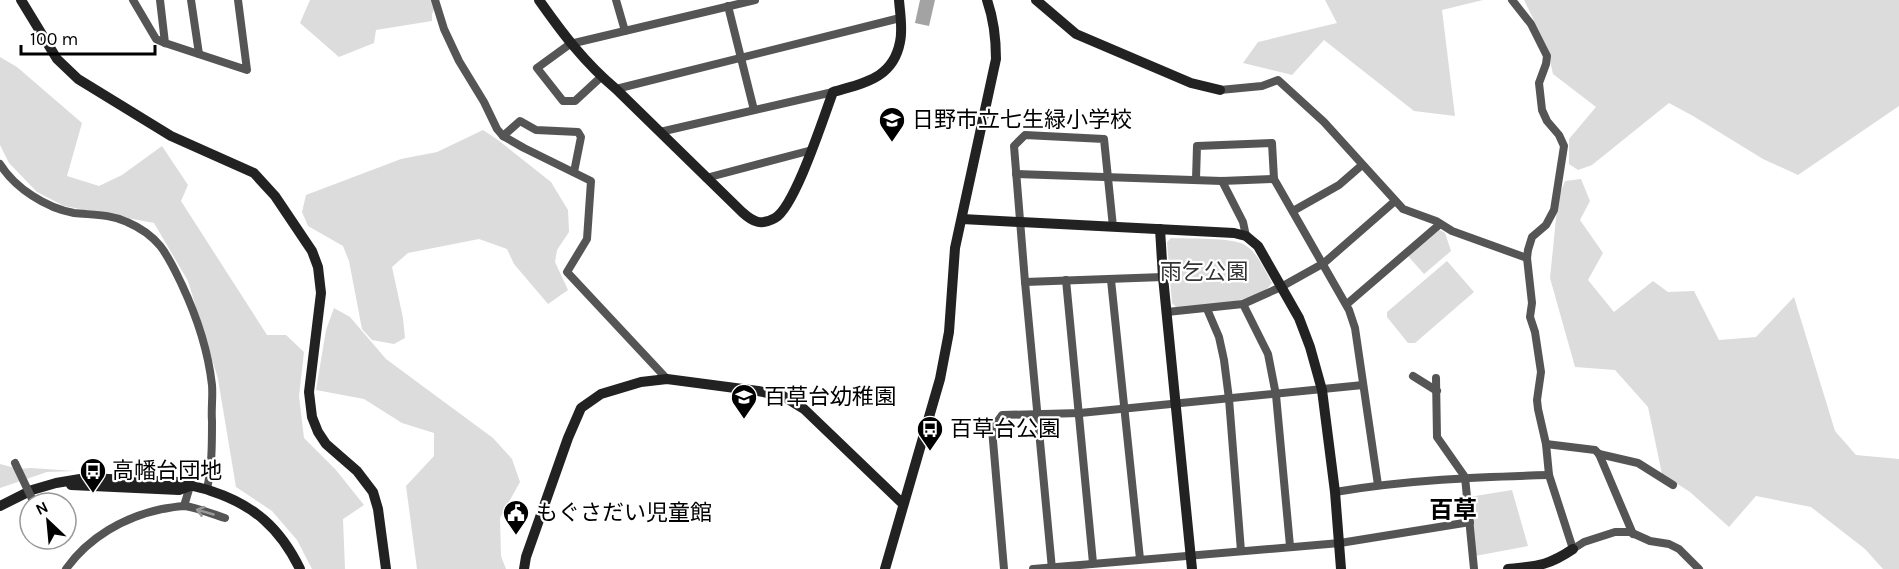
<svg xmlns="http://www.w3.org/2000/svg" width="1899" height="569" font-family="Karla,'Noto Sans JP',sans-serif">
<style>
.green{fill:#dcdcdc}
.water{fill:#a3a3a3}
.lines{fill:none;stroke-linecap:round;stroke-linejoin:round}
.street{stroke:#555;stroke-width:8}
.secondary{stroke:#222;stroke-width:10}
.street-bridge{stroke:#555;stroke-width:8}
.oneway{stroke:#999}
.labels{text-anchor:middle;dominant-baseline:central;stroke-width:4.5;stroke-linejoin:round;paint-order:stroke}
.poi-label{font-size:22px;fill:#000;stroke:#fff;text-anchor:start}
.park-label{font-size:22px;fill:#333;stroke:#fff}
.neighbourhood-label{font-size:24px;font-weight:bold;fill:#000;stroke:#fff}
</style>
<rect width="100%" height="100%" fill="#fff"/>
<!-- green -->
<g class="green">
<polygon points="310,0 438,0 432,14 432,21 376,30 374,43 339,57 300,23"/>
<polygon points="1325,0 1483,0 1442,10 1455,116 1414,111 1324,40 1292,75 1243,63 1258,42 1337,23"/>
<polygon points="1524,0 1899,0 1899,106 1798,175 1763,159 1693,116 1669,103 1592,165 1578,170 1569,164 1569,139 1596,107 1553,74 1547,47"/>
<polygon points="0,57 17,67 82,123 67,176 99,186 122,175 162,146 188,185 181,201 267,335 286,335 304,352 299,396 304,438 336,470 364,505 343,519 345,569 312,569 297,540 272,511 236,487 218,379 188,281 154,223 64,206 37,192 9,163 0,145"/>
<polygon points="483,130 498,140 551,182 568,210 569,232 557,250 555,262 568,290 548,304 514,264 507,249 479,239 408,253 392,267 403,318 405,338 394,344 372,340 362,329 349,261 343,246 308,226 302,212 306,195 401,159 437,152"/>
<polygon points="1581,179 1590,201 1580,220 1603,253 1588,280 1614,312 1653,281 1668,292 1694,291 1719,340 1756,337 1794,297 1835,431 1856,455 1899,459 1899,569 1883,569 1865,549 1811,507 1756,496 1729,527 1690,492 1662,474 1648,407 1615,370 1575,367 1550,278 1558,199 1565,181"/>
<polygon points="1436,230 1440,230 1445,233 1451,251 1424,274 1408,256"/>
<path d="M1171 238C1188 239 1232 237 1245 245 1258 253 1265 271 1272 283 1259 304 1200 306 1177 308L1172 303 1167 242Z"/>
<polygon points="1447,261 1474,292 1415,343 1408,343 1387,317 1387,312"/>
<polygon points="334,308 350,317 386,359 493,438 512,459 520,482 500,518 501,556 506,569 417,569 406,486 434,456 434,433 402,423 364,399 316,390 326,330"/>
<polygon points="0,464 19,469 31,468 75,471 47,472 0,488"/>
<polygon points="1512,490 1528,546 1475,556 1469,497"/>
</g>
<!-- water -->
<polygon class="water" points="920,0 935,0 929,26 915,23"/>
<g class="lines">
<!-- street -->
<g class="street">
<polyline points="133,0 156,39 165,43"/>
<polyline points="160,0 165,43 247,70 238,0"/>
<polyline points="191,0 199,54"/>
<polyline points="435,0 444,29 459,61 484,102 497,129 503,136 524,148 591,181 587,239 567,272 667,379"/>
<polyline points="616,0 625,31"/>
<polyline points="1512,0 1531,24 1547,56 1546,64 1539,83 1542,110 1547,121 1559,135 1564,146 1554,210 1546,225 1532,237 1528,250 1527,258 1532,303 1530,317 1535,332 1541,372 1537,400 1538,409 1546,444 1549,475 1573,549 1584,542 1615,532 1630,532 1650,541 1669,544 1679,549 1699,569"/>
<polyline points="728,6 754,110"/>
<polyline points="601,77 575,101 563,101 537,68 570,44 755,0"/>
<polyline points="616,89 900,18"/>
<polyline points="1220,90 1262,86 1278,80 1324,122 1403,209 1436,221 1452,231 1527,258"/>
<polyline points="660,132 833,92"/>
<polyline points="503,136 520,121 536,130 578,132 581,137 574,172"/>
<path d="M0 164C15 188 46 208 74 213 92 215 110 214 127 222 160 236 168 256 182 285 197 317 208 350 212 385 213 397 211 409 212 421 212 445 212 466 207 489"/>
<polyline points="1016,174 1222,181 1274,179"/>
<polyline points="706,178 812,150"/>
<polyline points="1196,179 1197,146 1272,143 1274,179 1349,310 1355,328 1378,485"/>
<polyline points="1222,181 1243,222 1246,236"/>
<polyline points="1293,211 1339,185 1362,165"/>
<polyline points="1066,280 1093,563"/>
<polyline points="1111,280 1140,559"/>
<polyline points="1025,282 1163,277"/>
<polyline points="1243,304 1268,354 1276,395 1290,546"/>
<polyline points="1347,304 1440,224"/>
<polyline points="1207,309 1219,337 1224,360 1229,399 1241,551"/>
<polyline points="1167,312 1243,304 1281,287 1324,263 1395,201"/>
<polyline points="1413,376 1437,391"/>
<polyline points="1436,378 1437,437 1465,477 1474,569"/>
<polyline points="1546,444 1595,450 1599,454 1633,534"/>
<polyline points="1599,454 1638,463 1673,485"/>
<path d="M1335 492C1406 480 1477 477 1549 475"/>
<polyline points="184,506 190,486"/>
<path d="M66 569C89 537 124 517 162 509 169 508 178 506 185 506 198 508 212 514 225 518"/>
<polyline points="1004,569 992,429 1002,415 1080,413 1363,385"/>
<polyline points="1033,569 1340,543 1470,522"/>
<polyline points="1052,569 1025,282 1014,146 1025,135 1104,139 1113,227"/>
</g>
<!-- secondary -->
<g class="secondary">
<polyline points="21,0 57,59 78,79 171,136 254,173 275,196 312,251 318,267 321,293 309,392 312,417 318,432 326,444 357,471 373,492 378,509 386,569"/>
<path d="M539 0C563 34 584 62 616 89L742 212C753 222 761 226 775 218 795 207 824 116 833 92 863 83 893 79 900 42 903 29 900 13 899 0"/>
<polyline points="1036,0 1076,34 1191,83 1220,90"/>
<polyline points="962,219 1234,233 1246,236 1258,246 1299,318 1310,347 1322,390 1335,492 1341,569"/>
<polyline points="1160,229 1163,277 1192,569"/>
<polyline points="71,485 179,490 190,486"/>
<path d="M0 506 32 490 56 483 86 478 179 482C190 486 200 487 211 491 254 505 280 528 300 569"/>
<polyline points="524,569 526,557 568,438 581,408 601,394 641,382 667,379 758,391 783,396 804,409 903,504"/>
<path d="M885 569 940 379 949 332 955 248 996 59C996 38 994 20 987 0"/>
<path d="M1508 569C1537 566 1548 566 1573 549"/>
</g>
<!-- street-bridge -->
<polyline class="street-bridge" points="15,463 34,503"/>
</g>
<!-- one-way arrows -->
<defs><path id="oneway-shaft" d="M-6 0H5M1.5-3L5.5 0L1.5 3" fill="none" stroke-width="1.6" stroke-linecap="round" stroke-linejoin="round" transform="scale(1.5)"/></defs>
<use class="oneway" href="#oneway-shaft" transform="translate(205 512) rotate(-164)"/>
<!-- icons -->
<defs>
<g id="school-pin" transform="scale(1.35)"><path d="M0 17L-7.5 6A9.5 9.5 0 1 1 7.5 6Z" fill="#000" stroke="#fff"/><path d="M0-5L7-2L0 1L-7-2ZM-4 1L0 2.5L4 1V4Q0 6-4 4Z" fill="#fff"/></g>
<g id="bus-pin" transform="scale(1.35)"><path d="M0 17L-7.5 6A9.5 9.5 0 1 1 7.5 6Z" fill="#000" stroke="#fff"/><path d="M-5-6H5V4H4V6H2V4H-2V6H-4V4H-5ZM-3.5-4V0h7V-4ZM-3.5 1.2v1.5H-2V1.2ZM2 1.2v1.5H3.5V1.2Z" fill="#fff"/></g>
<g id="civic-pin" transform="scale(1.35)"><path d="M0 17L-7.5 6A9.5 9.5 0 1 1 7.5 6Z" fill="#000" stroke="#fff"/><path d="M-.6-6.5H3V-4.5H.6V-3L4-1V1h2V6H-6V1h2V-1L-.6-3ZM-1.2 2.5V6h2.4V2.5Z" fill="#fff"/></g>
</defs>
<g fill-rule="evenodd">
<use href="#school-pin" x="892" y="120"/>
<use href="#school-pin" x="744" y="397"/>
<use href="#bus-pin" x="930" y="429"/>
<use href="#bus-pin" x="93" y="471"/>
<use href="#civic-pin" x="516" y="513"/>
</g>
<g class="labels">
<!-- poi labels -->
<g class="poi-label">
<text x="912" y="120">日野市立七生緑小学校</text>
<text x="764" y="397">百草台幼稚園</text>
<text x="950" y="429">百草台公園</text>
<text x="112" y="471">高幡台団地</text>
<text x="536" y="513">もぐさだい児童館</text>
</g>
<!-- park labels -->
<g class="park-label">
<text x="1204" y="272">雨乞公園</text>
</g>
<!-- neighbourhood labels -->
<g class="neighbourhood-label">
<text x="1453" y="510">百草</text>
</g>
</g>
<!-- north arrow -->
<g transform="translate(48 521) rotate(334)"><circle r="28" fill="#ffffff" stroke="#999999" stroke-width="1.5"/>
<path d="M0-4.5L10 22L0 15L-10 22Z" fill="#000000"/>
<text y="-9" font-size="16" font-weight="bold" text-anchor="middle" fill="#000000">N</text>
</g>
<!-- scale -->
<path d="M21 45v9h134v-9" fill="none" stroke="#000000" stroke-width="3"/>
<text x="30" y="45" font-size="18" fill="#000000" stroke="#ffffff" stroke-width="4.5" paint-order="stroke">100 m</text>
</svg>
